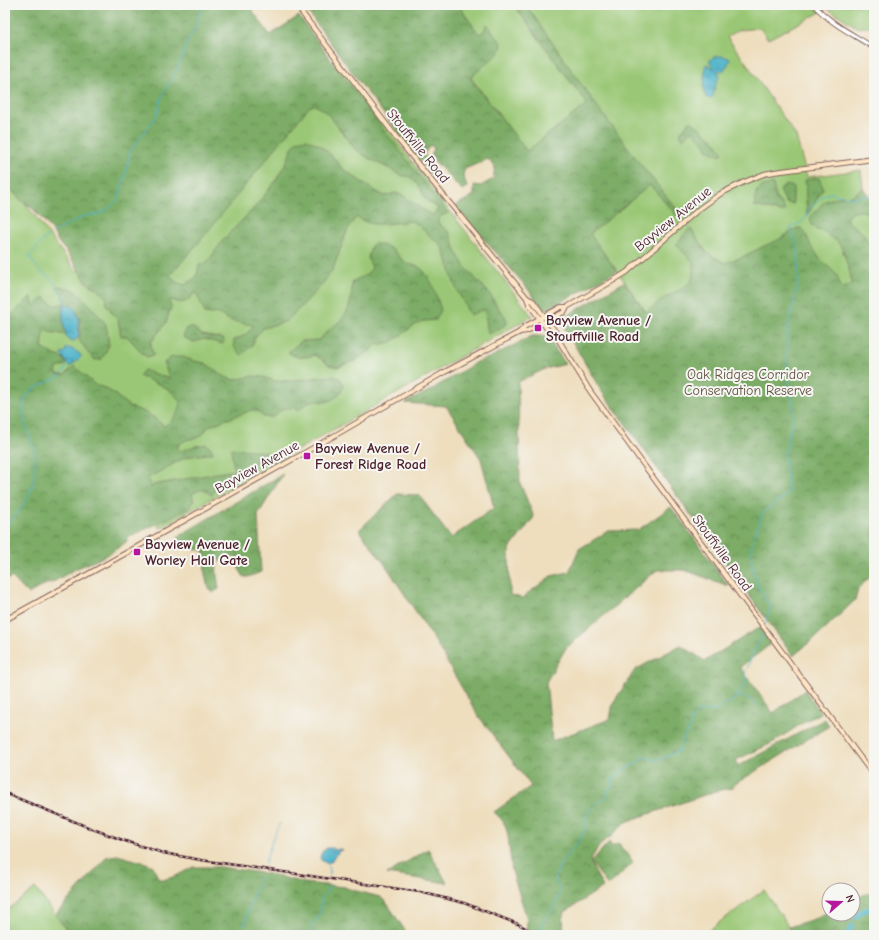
<svg xmlns="http://www.w3.org/2000/svg" width="879" height="940" font-family="'Comic Neue',sans-serif">
<style>
.green{fill:#9ac774;stroke:#727350}
.forest{fill:url(#forest-crowns);stroke:#626648;fill-rule:evenodd}
.water{fill:url(#water-ripples);stroke:#4a687a}
.lines{fill:none;stroke-linecap:round;stroke-linejoin:round}
.stream{stroke:#4ab2c9;stroke-width:1}
.river{stroke:#4ab2c9;stroke-width:5}
.tertiary-casing{stroke:#83625e;stroke-width:5.5}
.secondary-casing{stroke:#83625e;stroke-width:6}
.tertiary{stroke:#fff;stroke-width:3.5}
.secondary{stroke:#fde5c5;stroke-width:4}
.rail-casing{stroke:#4a1f2b;stroke-width:2.5}
.rail{stroke:#f6f6f2;stroke-width:1;stroke-dasharray:3;stroke-linecap:butt}
.poi-dot{fill:#b5179e;stroke:#f6f6f2;stroke-width:1.5}
.labels{text-anchor:middle;dominant-baseline:central;stroke-width:4;stroke-linejoin:round;paint-order:stroke}
.street-label{font-size:14px;fill:#4a1f2b;stroke:#f6f6f2}
.poi-label{font-size:14px;font-weight:bold;fill:#4a1f2b;stroke:#f6f6f2;text-anchor:start}
.park-label{font-size:14px;fill:#625141;stroke:#f6f6f2}
</style>
<defs>
<pattern id="forest-crowns" width="20" height="18" patternUnits="userSpaceOnUse"><rect width="20" height="18" fill="#7bac66"/><path d="M2 6a3 3 0 1 1 6 0M12 15a3 3 0 1 1 6 0" fill="none" stroke="#678b54"/></pattern>
<pattern id="water-ripples" width="26" height="14" patternUnits="userSpaceOnUse"><rect width="26" height="14" fill="#4ab2c9"/><path d="M2 4q2-2 4 0t4 0M15 11q2-2 4 0t4 0" fill="none" stroke="#4090a3"/></pattern>
</defs>
<rect width="100%" height="100%" fill="#f6f6f2"/>
<filter id="ink" filterUnits="userSpaceOnUse"><feTurbulence type="fractalNoise" baseFrequency=".025" numOctaves="2"/><feDisplacementMap in="SourceGraphic" scale="8" xChannelSelector="R" yChannelSelector="G"/><feConvolveMatrix kernelMatrix="1 2 1 2 8 2 1 2 1" color-interpolation-filters="sRGB"/></filter>
<filter id="wash" filterUnits="userSpaceOnUse"><feTurbulence type="fractalNoise" baseFrequency=".012" numOctaves="4" result="noise"/><feDisplacementMap in="SourceGraphic" scale="16" xChannelSelector="R" yChannelSelector="G"/><feGaussianBlur stdDeviation="0.9" result="paint"/><feColorMatrix in="noise" values="0 0 0 0 0 0 0 0 0 0 0 0 0 0 0 0 0 1.4 0 .05"/><feComposite in="paint" operator="in"/></filter>
<g filter="url(#wash)">
<rect width="100%" height="100%" fill="#eedebe"/>
<!-- green -->
<g class="green">
<polygon points="416,5 874,5 874,26 858,28 827,8 817,14 768,39 760,28 739,30 727,37 745,61 796,136 807,177 861,170 863,188 874,204 874,573 858,589 855,600 818,635 793,656 600,389 646,312 617,271"/>
<polygon points="338,63 432,188 532,316 317,439 160,528 21,332 5,311 5,176 76,271 193,244"/>
<polygon points="35,888 71,935 5,935 5,912"/>
<polygon points="764,890 789,927 777,935 702,935"/>
</g>
<!-- forest -->
<g class="forest">
<path d="M5 5H260L252 10 270 35 299 16 347 82 448 213 441 216 438 220V223L449 232 457 253 464 266 489 293 499 309 505 316 507 321V324L495 331 488 334 485 312 482 310 470 315 455 286 443 248 438 242 431 237 418 225 413 221 386 224H372L363 221 356 217 348 229 333 269 321 286 287 321 264 328 256 336 252 345 242 355C236 350 233 349 234 340 242 337 249 334 253 325L231 321 217 313 212 314 205 313C202 307 199 297 195 292 189 302 182 305 172 300L169 301 171 307 166 323 151 342V348L154 355 147 357 142 353 127 336H121L118 320 106 304 107 300 105 296 102 294 98 289 87 283 67 252 59 243 52 230 33 209 27 204 22 201 5 184ZM314 105 324 110 348 139 354 148 368 158 390 169 400 175 410 177 418 185 426 200 439 209 432 215 416 205 403 195 395 193 385 196 373 190 343 169 334 158 320 145 306 139 297 141 292 148 288 159 275 182 254 208 224 239 209 260 204 264H202L200 263 196 277 185 285 176 282 170 275 195 247 309 107Z"/>
<path d="M303 5H436L437 6 438 5H458L479 34 484 31 487 24 502 44 500 52 470 78 527 151 587 104 514 5H526L589 95 638 161 679 212 677 216 650 185 590 234 617 271 548 309 542 308C517 271 482 241 455 206L474 195V185L481 186 493 179 495 167 488 159 465 169 463 174 467 187 462 190 431 157 434 148 430 145 424 154 439 177 434 179 357 79Z"/>
<polygon points="691,121 714,140 723,153 719,156 707,149 705,144 692,131 683,139 680,133 686,125"/>
<polygon points="819,178 823,188 807,216 805,180"/>
<polygon points="773,184 776,199 781,203 785,211 781,212 754,206 756,192 763,186"/>
<polygon points="787,185 793,187 793,204 786,203 780,190 783,187"/>
<path d="M863 188 874 204V218C863 209 859 209 847 216V221L864 234 874 255V350L870 351 874 359V573L858 589 855 600 818 635 793 656 600 389 560 320 624 282 646 312 664 298 680 290 691 282 693 275V262L676 244 690 228 707 253 725 263 740 258 764 246 778 240 797 228H801L806 234 811 246 820 259 837 275 841 288 847 287 851 285 852 283 850 273 842 248 837 241 829 236 825 232 817 230 812 225 810 218 823 203 827 200 838 197 852 196Z"/>
<path d="M374 243C381 245 388 246 394 251 398 254 400 259 405 262 409 266 414 264 419 267 432 276 436 296 441 310L436 320 423 321 413 326 392 342 375 345 371 350 354 361 338 367 329 365 323 360 315 355C305 358 296 359 288 352L302 341 319 340C322 337 326 332 330 329 343 319 347 316 351 299 352 293 351 287 353 281L366 275 372 268 368 258 371 246Z"/>
<path d="M59 286 75 290 88 303 106 324 109 345 102 359 95 360 89 354 79 340C82 333 77 327 81 318 77 317 77 315 77 312L74 309 67 335 44 331 42 348 55 355 63 358 66 363 67 365 57 368 56 374 65 375 74 366 95 385 105 388 113 393 130 407 142 411 153 417 164 426C169 424 173 419 177 414 178 411 181 408 180 405 180 390 150 381 139 376L144 370 170 379 164 363 172 357H183L194 361 205 363 225 377 234 380 252 376 263 377 274 381H284L333 376 341 379 344 385C343 392 333 402 324 402 319 402 316 400 311 401 307 403 302 407 299 410 286 406 282 407 274 417H263L259 412 252 410 209 426 202 435 196 438 186 440 179 444 177 449 181 451 195 446 206 444 211 448 213 453 186 457 148 478 151 488 153 485 234 470 231 448 243 449 266 452 269 457 265 463 241 475 228 480H222L219 482 212 495C203 489 202 488 192 494L194 501 190 508 129 537 126 542 112 552 97 560 77 568 53 582 44 585 28 594 12 577 5 581V307L10 314 12 315 31 296 34 306 45 297C52 305 54 307 65 303L61 293 56 287Z"/>
<polygon points="192,327 202,335 224,339 223,344 204,339 194,342 183,337 187,328"/>
<path d="M532 336H546L566 364 545 369 518 382 520 483 534 517 509 550 510 595 522 598 551 576 569 572 579 549 608 531 638 530 671 507 729 586 684 570H657L566 648 546 682 552 741 610 719 613 703 635 670 681 645 705 661 760 627 771 644 740 667 773 713 805 690 821 713 804 722 772 743 736 760 738 766 825 719 829 726 735 784 732 788 716 791 631 820C622 824 620 826 614 834 611 837 606 839 603 842 598 847 594 854 590 861L594 870 603 887 565 912 563 915 564 935H526L527 919 512 871 508 836 506 827 502 820 494 812 531 786 477 714 435 641 386 566 359 530 397 494 419 495 451 538 494 508 481 459 446 406 405 403 429 391 477 362 491 357Z"/>
<path d="M283 474 258 515 261 572 248 577H244L239 569 236 557C210 557 217 570 219 589L212 593 207 584 205 574 204 551 184 546 177 537Z"/>
<polygon points="609,842 611,845 611,847 619,843 623,851 628,854 633,863 608,886 591,862"/>
<polygon points="428,849 447,883 387,874"/>
<polygon points="117,855 146,863 153,866 158,878 163,880 176,876 193,867 220,867 269,874 305,883 345,887 349,889 380,897 386,902 408,935 71,935 55,915 101,864 106,857"/>
<polygon points="866,894 874,894 874,935 821,935 818,933 816,935 792,935 789,927 814,919 828,912 829,910 829,914 853,914 853,899"/>
</g>
<!-- water -->
<g class="water">
<polygon points="720,56 730,58 730,60 724,71 722,72 718,70 717,71 720,75 715,86 713,97 710,99 706,97 704,90 705,67 706,64 715,69 710,63 710,60 714,57"/>
<path d="M65 304 75 308 77 315 79 318 78 325 79 332 78 338 72 342H71L70 340 69 341C65 337 62 316 63 309 63 309 64 304 65 304Z"/>
<path d="M66 348C72 348 76 351 80 354L81 357 70 367 61 354 65 352Z"/>
<polygon points="327,848 333,848 336,850 340,849 342,850 338,851 338,853 333,858 331,862 326,863 321,860 320,857 322,852"/>
</g>
<g class="lines">
<!-- stream -->
<g class="stream">
<polyline points="53,233 56,231 84,216 94,215 102,213 116,202 118,199 125,176 130,151 156,117 162,96 177,70 185,47 195,28 202,5"/>
<path d="M49 236C43 239 40 244 36 249 34 252 31 253 29 256 32 261 35 265 38 269 41 273 45 274 49 277 56 283 62 294 65 304"/>
<path d="M5 527C14 518 23 507 29 495 35 483 37 461 33 447 28 431 21 420 24 403 28 380 65 385 67 364"/>
<polyline points="765,625 770,607 758,587 752,566 751,548 762,513 789,493 784,455 793,420 794,410 787,371 787,331 797,289 799,261 797,244 790,228 802,222 807,216 809,209 824,195 831,193 853,198 871,195"/>
<path d="M736 697C747 695 751 700 758 707"/>
<polyline points="265,863 273,838 280,823"/>
<polyline points="327,863 330,875"/>
<path d="M542 934C542 931 541 928 542 925 543 920 548 916 550 912 553 907 557 901 559 896 561 888 554 882 556 875 560 858 576 849 583 834 587 827 584 817 589 811 593 805 601 801 606 798L609 789 614 785 612 781 621 771 635 764 643 757C648 757 652 760 657 760 664 759 672 753 679 751L683 738 691 726V720L697 713 704 711H714L732 701 745 685 746 680 745 670 748 668V665L753 655 754 650 760 641 764 631"/>
<path d="M234 935C237 930 242 928 245 923 247 919 247 912 249 907 252 897 258 887 260 877"/>
<polyline points="309,935 311,928 320,913 322,898 328,890 329,886"/>
</g>
<!-- river -->
<g class="river">
<path d="M856 917C860 911 868 909 874 908"/>
<polyline points="848,935 848,933 852,926"/>
</g>
</g>
</g>
<g filter="url(#ink)">
<g class="lines">
<!-- tertiary casing -->
<g class="tertiary-casing">
<path id="tertiary" d="M814 5C832 25 853 34 874 48"/>
</g>
<!-- secondary casing -->
<g class="secondary-casing">
<g id="secondary">
<polyline points="296,5 396,137 527,298 529,304 553,337 558,339"/>
<polyline points="527,298 533,301 557,334 558,339 590,391 649,472 874,776"/>
<polyline points="520,332 527,331 552,318 564,312 567,307"/>
<polyline points="5,620 146,542 320,444 441,374 520,332 524,327 561,307 567,307 611,282 627,272 699,209 720,194 744,182 764,174 774,172 874,159"/>
</g>
</g>
<!-- tertiary -->
<use href="#tertiary" class="tertiary"/>
<!-- secondary -->
<use href="#secondary" class="secondary"/>
<!-- rail casing -->
<g class="rail-casing">
<polyline id="rail" points="5,793 90,828 128,842 163,853 201,860 420,892 464,903 518,924 539,935"/>
</g>
<!-- rail -->
<use href="#rail" class="rail"/>
</g>
</g>
<!-- markers -->
<g class="poi-dot">
<rect x="534" y="324" width="8" height="8" rx="2"/>
<rect x="303" y="452" width="8" height="8" rx="2"/>
<rect x="133" y="548" width="8" height="8" rx="2"/>
</g>
<g class="labels">
<!-- street labels -->
<g class="street-label">
<text transform="translate(418 146) rotate(51)">Stouffville Road</text>
<text transform="translate(673 219) rotate(-39)">Bayview Avenue</text>
<text transform="translate(257 467) rotate(-29)">Bayview Avenue</text>
<text transform="translate(722 553) rotate(54)">Stouffville Road</text>
</g>
<!-- poi labels -->
<g class="poi-label">
<text x="546" y="320">Bayview Avenue /<tspan x="546" dy="16">Stouffville Road</tspan></text>
<text x="315" y="448">Bayview Avenue /<tspan x="315" dy="16">Forest Ridge Road</tspan></text>
<text x="145" y="544">Bayview Avenue /<tspan x="145" dy="16">Worley Hall Gate</tspan></text>
</g>
<!-- park labels -->
<g class="park-label">
<text x="748" y="374">Oak Ridges Corridor<tspan x="748" dy="16">Conservation Reserve</tspan></text>
</g>
</g>
<!-- margin -->
<rect width="879" height="940" fill="none" stroke="#f6f6f2" stroke-width="20"/>
<!-- north arrow -->
<g transform="translate(841 902) rotate(70)"><circle r="19" fill="#f6f6f2" stroke="#b1a0a2"/>
<path d="M0-3L7 15L0 10L-7 15Z" fill="#b5179e"/>
<text y="-6" font-size="11" font-weight="bold" text-anchor="middle" fill="#4a1f2b">N</text>
</g>
</svg>
